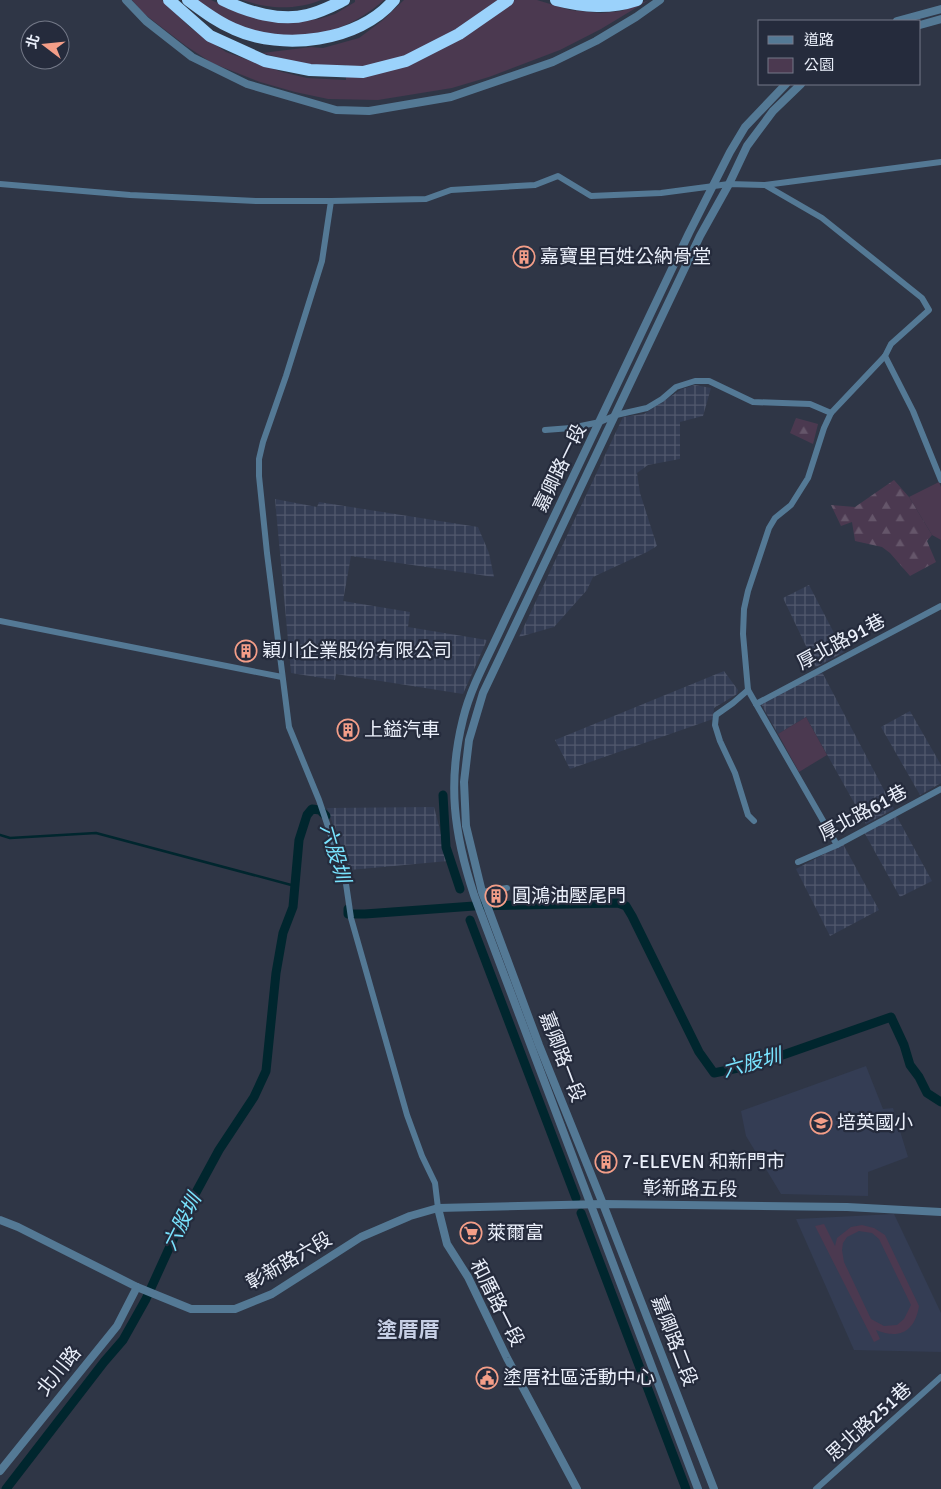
<svg xmlns="http://www.w3.org/2000/svg" width="941" height="1489" font-family="Signika,'Noto Sans TC',sans-serif">
<style>
.built{fill:#343d54}
.industrial{fill:url(#industrial-grid)}
.green{fill:#4b3950;fill-rule:evenodd}
.forest{fill:url(#forest-firs)}
.lines{fill:none;stroke-linecap:round;stroke-linejoin:round}
.stream{stroke:#00262e;stroke-width:2.5}
.canal{stroke:#00262e;stroke-width:9}
.minor{stroke:#547995;stroke-width:6}
.tertiary{stroke:#547995;stroke-width:8}
.motorway{stroke:#9bd2fb;stroke-width:12}
.labels{text-anchor:middle;dominant-baseline:central;stroke-width:4.5;stroke-linejoin:round;paint-order:stroke}
.poi-label{font-size:19px;fill:#eaeffa;stroke:#252b3c;text-anchor:start}
.street-label{font-size:19px;fill:#eaeffa;stroke:#252b3c}
.water-label{font-size:20px;font-style:italic;fill:#79e4ff;stroke:#252b3c}
.quarter-label{font-size:21px;font-weight:bold;fill:#c6cfe5;stroke:#252b3c}
</style>
<defs>
<pattern id="industrial-grid" width="8" height="8" patternUnits="userSpaceOnUse" patternTransform="scale(1.25)"><rect width="8" height="8" fill="#343d54"/><path d="M0 4h8M4 0v8" fill="none" stroke="#52596e"/></pattern>
<pattern id="forest-firs" width="22" height="20" patternUnits="userSpaceOnUse" patternTransform="scale(1.25)"><rect width="22" height="20" fill="#4b3950"/><path d="M5 1l3.5 6h-7zM16 11l3.5 6h-7z" fill="#65566a"/></pattern>
</defs>
<rect width="100%" height="100%" fill="#2f3646"/>
<!-- built -->
<g class="built">
<polygon points="866,1066 883,1109 893,1108 908,1157 868,1172 868,1196 781,1194 746,1136 741,1111"/>
<polygon points="894,1214 941,1313 941,1352 854,1350 796,1219"/>
</g>
<!-- industrial -->
<g class="industrial">
<polygon points="695,385 711,388 703,416 680,422 680,459 648,465 637,473 640,493 657,546 647,552 593,577 587,590 554,627 519,637 623,417 644,414 682,389"/>
<polygon points="275,499 317,507 319,502 478,527 489,553 494,577 351,556 343,601 410,612 408,627 487,640 463,694 336,674 335,680 291,673"/>
<polygon points="809,585 844,652 816,667 783,598"/>
<polygon points="724,671 738,690 737,694 714,708 713,719 570,769 555,740"/>
<polygon points="822,672 894,809 866,824 806,717 778,734 761,704"/>
<polygon points="910,711 941,765 941,783 920,795 881,727"/>
<polygon points="434,807 448,861 350,870 327,808"/>
<polygon points="896,815 932,881 900,897 864,832"/>
<polygon points="843,844 879,910 830,936 796,869"/>
</g>
<!-- green -->
<g class="green">
<polygon points="132,0 162,0 192,29 226,52 282,72 307,78 346,80 346,65 307,65 262,53 311,47 323,48 359,38 383,20 404,0 537,0 570,10 601,13 621,11 649,0 601,29 560,50 489,77 452,88 378,100 328,99 295,92 260,82 212,63 186,46 143,13"/>
<path d="M195 0H211L244 15 288 23 319 19 335 14 355 2V0H384C350 30 312 41 267 33 259 31 248 31 241 28 225 20 210 9 195 0Z"/>
<path d="M242 0H321C305 7 283 9 266 6 258 5 250 2 242 0Z"/>
<polygon points="939,482 941,487 941,540 932,535 909,497"/>
<polygon points="806,717 827,755 799,772 778,734"/>
<path d="M824 1224 835 1246 837 1238 851 1227 862 1225 874 1228 885 1235 919 1306C915 1331 900 1340 876 1330L880 1339 874 1342 815 1226ZM859 1231 872 1233 879 1239 911 1305 904 1319 897 1325 884 1326 871 1319 844 1262 842 1250 843 1243 847 1237Z"/>
</g>
<!-- forest -->
<g class="forest">
<polygon points="796,418 818,424 813,444 790,433"/>
<polygon points="894,480 909,497 932,535 927,541 936,562 910,576 890,553 882,547 855,541 852,522 841,526 831,505 855,507"/>
</g>
<g class="lines">
<!-- stream -->
<polyline class="stream" points="0,835 10,838 96,833 295,886"/>
<!-- canal -->
<g class="canal">
<polyline points="443,795 446,847 460,889"/>
<polyline points="348,909 348,914 365,914 474,906 618,903 626,906 632,916 699,1052 714,1073 757,1064 891,1017 904,1045 910,1065 919,1077 927,1093 941,1102"/>
<polyline points="470,920 576,1198"/>
<polyline points="581,1213 686,1489"/>
<polyline points="6,1489 104,1362 123,1340 146,1299 187,1209 219,1150 254,1097 266,1071 276,973 283,933 293,907 299,840 307,815 312,809 320,810 326,816"/>
</g>
<!-- minor -->
<g class="minor">
<polyline points="0,184 130,195 256,201 331,201 426,199 451,190 535,185 558,176 591,196 661,193 729,184 765,185 822,218 922,298 929,310 891,344 885,356 831,413 824,428 808,478 791,505 775,518 769,528 748,591 744,609 743,634 748,690 837,845"/>
<polyline points="765,185 941,162"/>
<polyline points="331,201 322,261 286,376 263,442 259,459 259,476 267,553 289,727 319,800 345,877 351,918 407,1115 422,1156 435,1183 438,1208"/>
<polyline points="885,356 913,411 941,480"/>
<polyline points="545,430 571,428 600,422 616,415 647,408 662,399 676,387 695,381 709,381 753,402 810,404 831,413"/>
<polyline points="0,621 282,677"/>
<polyline points="748,690 733,703 716,715 715,725 720,741 735,773 748,815 754,821"/>
<polyline points="756,704 941,606"/>
<polyline points="798,862 837,845 941,789"/>
<polyline points="482,892 507,888"/>
<polyline points="816,1489 941,1377"/>
</g>
<!-- tertiary -->
<g class="tertiary">
<polyline points="126,0 146,21 192,57 247,84 336,110 369,111 451,97 553,62 596,41 636,17 660,0"/>
<polyline points="897,21 941,9"/>
<polyline points="920,25 941,19"/>
<polyline points="438,1208 447,1244 468,1277 507,1358 577,1489"/>
<polyline points="0,1220 18,1227 137,1287 191,1309 235,1309 272,1294 361,1237 410,1216 438,1208 603,1204 847,1207 941,1212"/>
<polyline points="0,1471 117,1326 137,1287"/>
<path d="M698 1489 474 895C454 834 447 783 463 719 471 686 489 655 503 624L689 233 730 152 745 127 786 84"/>
<polyline points="714,1489 603,1204 539,1045 482,892 466,826 464,782 469,740 483,693 700,236 729,184 747,146 773,111 801,84"/>
</g>
<!-- motorway -->
<g class="motorway">
<polyline points="169,0 210,36 265,61 310,70 363,72 406,61 459,34 508,0"/>
<path d="M188 0C203 11 217 22 234 29 282 51 359 42 394 0"/>
<path d="M223 0C247 12 281 22 307 15 321 12 332 6 344 0"/>
<path d="M556 0C584 7 610 9 637 0"/>
</g>
</g>
<!-- icons -->
<defs>
<g id="building-ring" transform="scale(1.125)"><circle r="9.5" fill="#252b3c" stroke="#f49e88" stroke-width="1.5"/><path d="M-4-6H4V6H1V3H-1V6H-4ZM-2.5-4.3h1.7v1.8h-1.7ZM.8-4.3h1.7v1.8H.8ZM-2.5-1h1.7V.8h-1.7ZM.8-1h1.7V.8H.8Z" fill="#f49e88"/></g>
<g id="school-ring" transform="scale(1.125)"><circle r="9.5" fill="#252b3c" stroke="#f49e88" stroke-width="1.5"/><path d="M0-5L7-2L0 1L-7-2ZM-4 1L0 2.5L4 1V4Q0 6-4 4Z" fill="#f49e88"/></g>
<g id="supermarket-ring" transform="scale(1.125)"><circle r="9.5" fill="#252b3c" stroke="#f49e88" stroke-width="1.5"/><path d="M-6-5.5h2.5l.6 2H6L4.5 2H-2.5L-4.4-4H-6ZM-1.5 3.2a1.3 1.3 0 1 0 .1 0ZM3 3.2a1.3 1.3 0 1 0 .1 0Z" fill="#f49e88"/></g>
<g id="civic-ring" transform="scale(1.125)"><circle r="9.5" fill="#252b3c" stroke="#f49e88" stroke-width="1.5"/><path d="M-.6-6.5H3V-4.5H.6V-3L4-1V1h2V6H-6V1h2V-1L-.6-3ZM-1.2 2.5V6h2.4V2.5Z" fill="#f49e88"/></g>
</defs>
<g fill-rule="evenodd">
<use href="#building-ring" x="524" y="257"/>
<use href="#building-ring" x="246" y="651"/>
<use href="#building-ring" x="348" y="730"/>
<use href="#building-ring" x="496" y="896"/>
<use href="#school-ring" x="821" y="1123"/>
<use href="#building-ring" x="606" y="1162"/>
<use href="#supermarket-ring" x="471" y="1233"/>
<use href="#civic-ring" x="487" y="1378"/>
</g>
<g class="labels">
<!-- poi labels -->
<g class="poi-label">
<text x="540" y="257">嘉寶里百姓公納骨堂</text>
<text x="262" y="651">穎川企業股份有限公司</text>
<text x="364" y="730">上鎰汽車</text>
<text x="512" y="896">圓鴻油壓尾門</text>
<text x="837" y="1123">培英國小</text>
<text x="622" y="1162">7-ELEVEN 和新門市</text>
<text x="487" y="1233">萊爾富</text>
<text x="503" y="1378">塗厝社區活動中心</text>
</g>
<!-- street labels -->
<g class="street-label">
<text transform="translate(560 468) rotate(-64)">嘉卿路一段</text>
<text transform="translate(841 642) rotate(-28)">厚北路91巷</text>
<text transform="translate(863 813) rotate(-28)">厚北路61巷</text>
<text transform="translate(562 1057) rotate(69)">嘉卿路一段</text>
<text transform="translate(690 1189) rotate(1)">彰新路五段</text>
<text transform="translate(289 1261) rotate(-30)">彰新路六段</text>
<text transform="translate(497 1303) rotate(63)">和厝路一段</text>
<text transform="translate(674 1341) rotate(69)">嘉卿路二段</text>
<text transform="translate(59 1371) rotate(-51)">北川路</text>
<text transform="translate(869 1422) rotate(-42)">思北路251巷</text>
</g>
<!-- water labels -->
<g class="water-label">
<text transform="translate(335 853) rotate(74)">六股圳</text>
<text transform="translate(752 1063) rotate(-15)">六股圳</text>
<text transform="translate(182 1222) rotate(-63)">六股圳</text>
</g>
<!-- quarter labels -->
<g class="quarter-label">
<text x="408" y="1330">塗厝厝</text>
</g>
</g>
<!-- legend -->
<rect x="758" y="20" width="162" height="65" fill="#252b3c" stroke="#747988"/>
<rect x="768" y="36" width="25" height="8" fill="#547995" stroke="#747988"/>
<text x="804" y="45" font-size="15" fill="#eaeffa">道路</text>
<rect x="768" y="58" width="25" height="15" fill="#4b3950" stroke="#747988"/>
<text x="804" y="70" font-size="15" fill="#eaeffa">公園</text>
<!-- north arrow -->
<g transform="translate(45 45) rotate(286)"><circle r="24" fill="#252b3c" stroke="#747988"/>
<path d="M0-4L9 19L0 12L-9 19Z" fill="#f49e88"/>
<text y="-8" font-size="14" font-weight="bold" text-anchor="middle" fill="#eaeffa">北</text>
</g>
</svg>
